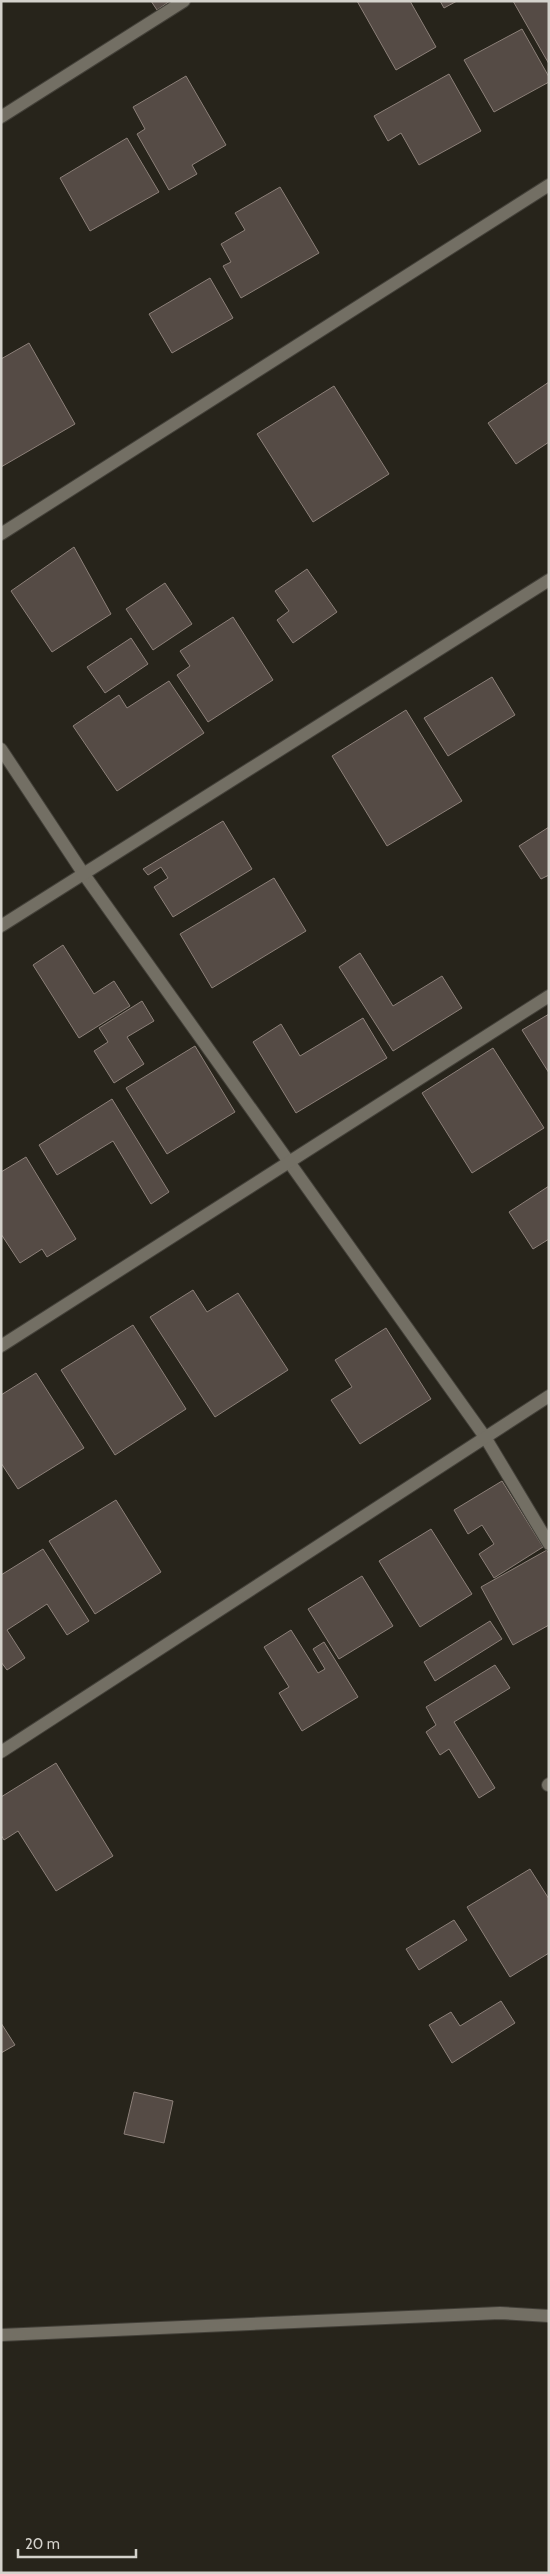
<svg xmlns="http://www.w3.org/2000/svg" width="550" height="2574" font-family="Cabin,sans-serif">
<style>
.building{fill:#554b45;stroke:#8c8079}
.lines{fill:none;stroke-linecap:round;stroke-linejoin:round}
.minor-casing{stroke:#434039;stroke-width:14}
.minor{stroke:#736f64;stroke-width:12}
</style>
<rect width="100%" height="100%" fill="#27241b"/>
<!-- building -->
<g class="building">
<polygon points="151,1 170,1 157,10"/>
<polygon points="357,1 410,1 436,47 396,70"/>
<polygon points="440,1 457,1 444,8"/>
<polygon points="513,1 549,1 549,64"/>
<polygon points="522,29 549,77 549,82 494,112 464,60"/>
<polygon points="449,74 481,131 419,165 401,133 388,141 374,116"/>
<polygon points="186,76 226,145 192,165 197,174 169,190 137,134 145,129 133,107"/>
<polygon points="127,138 159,192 90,231 60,178"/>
<polygon points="280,187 319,253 241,298 223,266 231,262 221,244 245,230 235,213"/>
<polygon points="210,278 233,318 172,353 149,314"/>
<polygon points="29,343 75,424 1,467 1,359"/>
<polygon points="549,382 549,442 516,464 488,423"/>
<polygon points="334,386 389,474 313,522 257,434"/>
<polygon points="74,547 111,614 52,652 11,591"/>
<polygon points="307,569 337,612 293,643 277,620 289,611 275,591"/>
<polygon points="165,583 192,624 153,650 126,609"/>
<polygon points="233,617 273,680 208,722 177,675 190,666 180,651"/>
<polygon points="131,638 148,664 105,693 87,667"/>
<polygon points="492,677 515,715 448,756 424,718"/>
<polygon points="169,681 204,733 117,791 73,726 119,695 127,708"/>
<polygon points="406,710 462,801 387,846 332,756"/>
<polygon points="223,821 252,869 173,917 154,887 168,878 161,867 148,875 143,869"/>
<polygon points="549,827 549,875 541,879 519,846"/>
<polygon points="274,878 306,931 212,988 180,934"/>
<polygon points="63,945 94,994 114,981 130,1006 79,1038 33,965"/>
<polygon points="360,953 393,1006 442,976 462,1008 393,1051 339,967"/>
<polygon points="142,1001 154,1021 127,1037 144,1064 114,1083 94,1051 108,1042 99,1028"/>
<polygon points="549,1014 549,1073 522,1030"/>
<polygon points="363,1018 387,1058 296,1113 253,1042 281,1024 300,1056"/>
<polygon points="195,1046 235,1112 167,1154 126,1088"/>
<polygon points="493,1048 544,1128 472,1173 422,1093"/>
<polygon points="112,1099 169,1192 151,1204 113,1141 57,1175 39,1145"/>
<polygon points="26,1157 76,1239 47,1257 42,1249 20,1263 1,1234 1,1172"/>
<polygon points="549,1186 549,1239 533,1249 509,1212"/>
<polygon points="193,1290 207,1312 238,1293 288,1370 215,1417 150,1317"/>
<polygon points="133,1325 186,1409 115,1455 61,1370"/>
<polygon points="386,1328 431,1399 360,1444 331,1400 352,1387 335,1360"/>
<polygon points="36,1373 84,1448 18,1489 1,1463 1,1395"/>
<polygon points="502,1481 543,1547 494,1578 479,1554 494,1544 482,1525 468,1534 454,1510"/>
<polygon points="116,1500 161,1572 95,1614 49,1541"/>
<polygon points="431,1529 472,1594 420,1627 379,1561"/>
<polygon points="43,1549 89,1621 67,1635 47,1604 7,1630 25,1658 7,1670 1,1662 1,1575"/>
<polygon points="547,1550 549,1554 549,1625 513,1645 481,1587"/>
<polygon points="362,1576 393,1626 339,1659 308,1609"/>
<polygon points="490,1621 502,1639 435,1681 424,1662"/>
<polygon points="291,1630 318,1673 325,1669 313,1649 324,1642 358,1697 302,1731 279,1693 289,1687 264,1647"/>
<polygon points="495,1665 510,1688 454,1722 495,1788 479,1798 449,1749 440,1755 426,1732 436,1725 426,1707"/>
<polygon points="56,1763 113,1856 56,1891 18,1831 4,1840 1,1835 1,1797"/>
<polygon points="530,1869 549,1899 549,1953 510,1977 467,1907"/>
<polygon points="454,1920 467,1940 419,1970 406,1949"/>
<polygon points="501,2001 515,2023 452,2063 429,2025 451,2012 460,2026"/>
<polygon points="1,2023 15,2045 1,2053"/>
<polygon points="134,2092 173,2101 164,2143 124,2134"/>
</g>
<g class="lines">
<!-- minor casing -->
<g class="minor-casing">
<g id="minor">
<polyline points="1,117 184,1"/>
<polyline points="1,534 549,185"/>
<polyline points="1,749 83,873 485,1437 549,1544"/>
<polyline points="1,926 549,580"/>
<polyline points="1,1346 549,996"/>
<polyline points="1,1752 549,1396"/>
<polyline points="548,1785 549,1784"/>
<polyline points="1,2335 500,2313 549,2316"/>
</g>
</g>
<!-- minor -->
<use href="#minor" class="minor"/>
</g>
<!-- border -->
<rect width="550" height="2574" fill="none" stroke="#d4d2cc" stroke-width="5"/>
<!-- scale -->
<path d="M18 2549v8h118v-8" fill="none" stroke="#d4d2cc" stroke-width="2.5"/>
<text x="25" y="2549" font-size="15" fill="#d4d2cc" stroke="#27241b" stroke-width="4" paint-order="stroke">20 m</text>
</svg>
